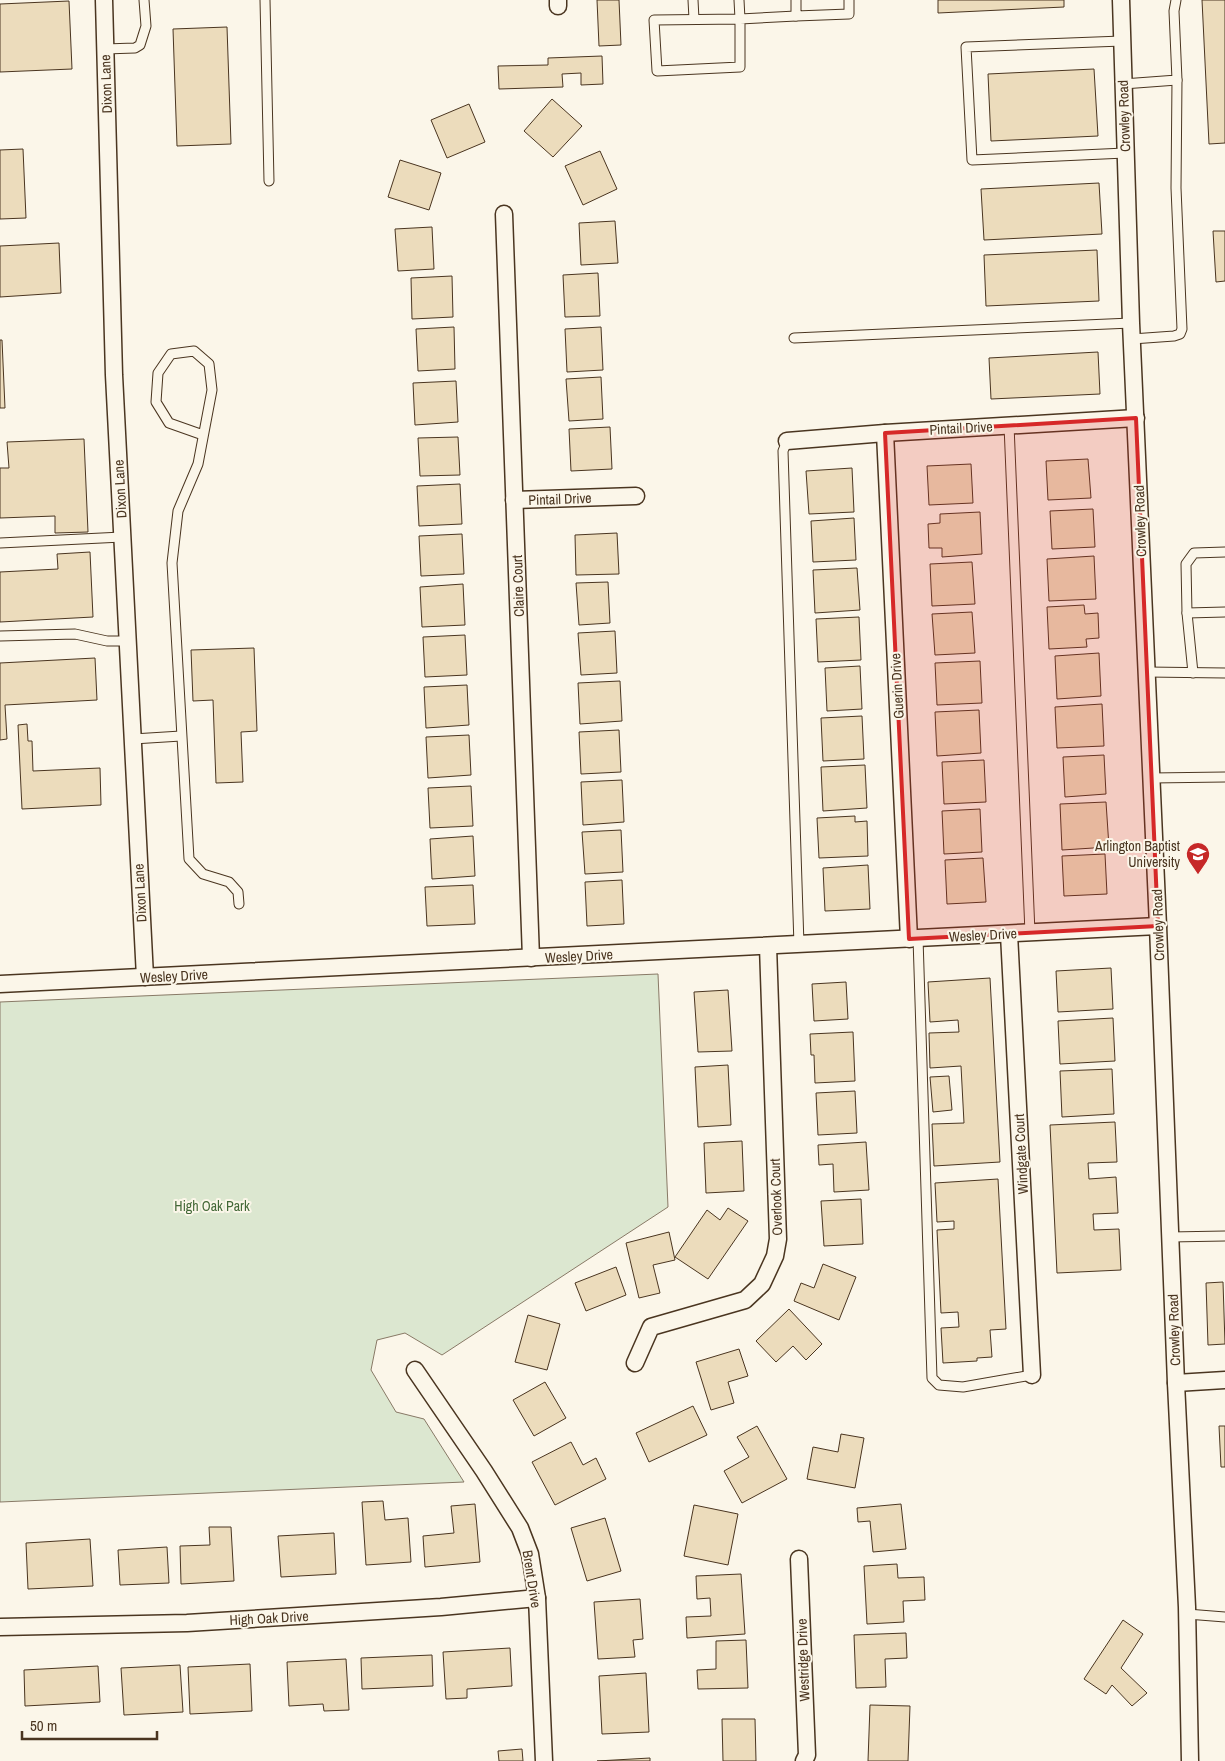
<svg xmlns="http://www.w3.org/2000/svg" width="1225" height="1761" font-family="'Archivo Narrow',sans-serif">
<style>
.green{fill:#dce7d0;stroke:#887966}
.building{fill:#ecdcbc;stroke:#4a3520}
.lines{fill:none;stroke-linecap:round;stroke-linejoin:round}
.lane-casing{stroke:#4a3520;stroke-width:11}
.street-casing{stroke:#4a3520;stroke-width:19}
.lane{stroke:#fbf6e9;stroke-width:9}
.street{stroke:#fbf6e9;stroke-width:16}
.marked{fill:#d62828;fill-opacity:0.2;stroke:#d62828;stroke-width:4;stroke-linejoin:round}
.labels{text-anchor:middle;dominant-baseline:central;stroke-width:4;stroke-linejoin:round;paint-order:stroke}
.street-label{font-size:14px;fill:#4a3520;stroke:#fbf6e9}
.poi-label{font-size:14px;fill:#4a3520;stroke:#fbf6e9;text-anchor:end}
.park-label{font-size:14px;fill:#436837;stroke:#fbf6e9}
</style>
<rect width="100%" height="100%" fill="#fbf6e9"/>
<!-- green -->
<polygon class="green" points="658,974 668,1207 442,1355 405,1333 377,1340 371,1370 396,1412 424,1419 464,1482 0,1502 0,1002"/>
<!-- building -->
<g class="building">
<polygon points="597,0 619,0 621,45 599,46"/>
<polygon points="938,0 1064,0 1064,7 938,13"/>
<polygon points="1202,0 1225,0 1225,143 1209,144"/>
<polygon points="69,1 72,69 0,72 0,4"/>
<polygon points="227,27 231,144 177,146 173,29"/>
<polygon points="602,56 603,84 581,85 581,73 562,74 563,87 499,89 498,66 548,65 548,58"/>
<polygon points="1094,69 1098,136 991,141 988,74"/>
<polygon points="552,99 582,126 553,157 524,131"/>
<polygon points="469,104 485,142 447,158 431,120"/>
<polygon points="23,149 26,218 0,219 0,150"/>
<polygon points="600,151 617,189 583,205 565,166"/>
<polygon points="400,160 441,173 429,210 388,197"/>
<polygon points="1099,183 1102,234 984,240 981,189"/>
<polygon points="615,221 618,263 581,265 579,223"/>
<polygon points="432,227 434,269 398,271 395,229"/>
<polygon points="1213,231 1225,231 1225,281 1216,282"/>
<polygon points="59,243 61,293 0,297 0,246"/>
<polygon points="1097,250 1099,301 986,306 984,255"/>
<polygon points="598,273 600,316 565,317 563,275"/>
<polygon points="452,276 453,317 412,319 411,278"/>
<polygon points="454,327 455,369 418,371 416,329"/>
<polygon points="601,327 603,370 567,372 565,329"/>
<polygon points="0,340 2,340 5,408 0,408"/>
<polygon points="1098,352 1100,394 991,399 989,358"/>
<polygon points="601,377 603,419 569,421 566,379"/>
<polygon points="456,381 458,422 415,425 413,383"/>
<polygon points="610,427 612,469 571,471 569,429"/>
<polygon points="458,437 460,475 420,476 418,438"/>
<polygon points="84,439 88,532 55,533 55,516 0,518 0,468 9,468 7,442"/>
<polygon points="1088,459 1091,498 1048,500 1046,461"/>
<polygon points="971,464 973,503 929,505 927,466"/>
<polygon points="852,468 854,512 809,514 806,471"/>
<polygon points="460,484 462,524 419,526 417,486"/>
<polygon points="1093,509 1095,547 1052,549 1050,511"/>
<polygon points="980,512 982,554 942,557 942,548 929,548 928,524 940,523 940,514"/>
<polygon points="854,518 856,560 813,562 811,521"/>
<polygon points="617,533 619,574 576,575 575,535"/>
<polygon points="462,534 464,574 421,576 419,536"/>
<polygon points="90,552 93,617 0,622 0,572 58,569 57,554"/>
<polygon points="1094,556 1096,599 1049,601 1047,559"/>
<polygon points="972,562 975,604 932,606 930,564"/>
<polygon points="857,568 860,610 815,613 813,570"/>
<polygon points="608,582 610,623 579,625 576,583"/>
<polygon points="463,584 465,625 422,627 420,587"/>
<polygon points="1084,605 1085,614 1098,613 1099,638 1086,639 1087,647 1049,649 1047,607"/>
<polygon points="972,612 975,653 935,655 932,614"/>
<polygon points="859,617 861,660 818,662 816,619"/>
<polygon points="615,631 617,673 581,675 578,633"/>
<polygon points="465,635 467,675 425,677 423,637"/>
<polygon points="254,648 257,731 241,732 243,782 216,783 213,700 193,701 191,650"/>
<polygon points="1099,653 1101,696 1057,699 1055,656"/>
<polygon points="95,658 97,700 5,705 7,739 0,740 0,663"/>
<polygon points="980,661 982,703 937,705 935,663"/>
<polygon points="860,666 862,709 827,711 825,668"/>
<polygon points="620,681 622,721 580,724 578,683"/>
<polygon points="467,685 469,725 426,728 424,687"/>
<polygon points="1102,704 1104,746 1057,748 1055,707"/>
<polygon points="979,710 981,753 937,756 935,712"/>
<polygon points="862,716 864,759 823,761 821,718"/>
<polygon points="27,724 28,741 32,741 33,771 100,768 101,805 22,809 18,725"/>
<polygon points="619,730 621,772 581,774 579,732"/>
<polygon points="469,735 471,775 428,778 426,737"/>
<polygon points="1104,755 1106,794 1065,797 1063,757"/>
<polygon points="984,760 986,802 944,804 942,762"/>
<polygon points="865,765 867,808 823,811 821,767"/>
<polygon points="622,780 624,822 583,825 581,782"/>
<polygon points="471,786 473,826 430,828 428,788"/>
<polygon points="1106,802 1109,847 1062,850 1060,804"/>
<polygon points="980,809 982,852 944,854 942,811"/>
<polygon points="855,816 855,822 867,821 868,856 819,858 817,818"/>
<polygon points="621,830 623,872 585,874 582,832"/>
<polygon points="473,836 475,876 432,879 430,839"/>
<polygon points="1105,854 1107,894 1064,896 1062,856"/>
<polygon points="983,858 986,902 947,904 945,860"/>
<polygon points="868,865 870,909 825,911 823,868"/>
<polygon points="622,880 624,924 587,926 585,882"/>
<polygon points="473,885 475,924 427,926 425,887"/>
<polygon points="1111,968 1113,1009 1058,1012 1056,971"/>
<polygon points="990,978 1000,1162 934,1166 932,1124 964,1123 961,1066 930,1068 929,1033 959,1032 958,1020 930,1022 928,982"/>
<polygon points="846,982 848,1019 814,1021 812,984"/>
<polygon points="728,990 732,1051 698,1052 694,992"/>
<polygon points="1113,1018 1115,1061 1060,1064 1058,1021"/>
<polygon points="853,1032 855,1081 815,1083 814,1055 811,1055 810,1034"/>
<polygon points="728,1065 731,1125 698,1127 695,1067"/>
<polygon points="1112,1069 1114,1114 1062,1117 1060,1071"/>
<polygon points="949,1076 952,1110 933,1112 930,1077"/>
<polygon points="855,1091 857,1133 818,1135 816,1093"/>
<polygon points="1115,1122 1117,1162 1088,1163 1089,1179 1116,1177 1118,1213 1093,1214 1094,1230 1119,1229 1121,1270 1057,1273 1050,1125"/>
<polygon points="742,1141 744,1191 706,1193 704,1143"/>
<polygon points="866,1142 869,1190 834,1192 833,1164 819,1165 818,1145"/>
<polygon points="998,1179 1006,1329 990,1330 992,1357 977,1358 977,1361 943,1363 941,1328 959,1327 958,1312 941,1313 937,1230 954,1229 954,1221 937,1222 935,1183"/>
<polygon points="861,1199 863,1244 824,1246 821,1201"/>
<polygon points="728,1208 748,1221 708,1279 675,1257 707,1210 720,1220"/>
<polygon points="669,1232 675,1260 653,1265 660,1293 639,1298 626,1243"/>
<polygon points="823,1264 856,1277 839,1320 794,1301 801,1283 814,1288"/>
<polygon points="616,1267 626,1295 586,1311 575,1283"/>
<polygon points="1223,1282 1225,1344 1208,1345 1206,1283"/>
<polygon points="789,1309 822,1344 806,1360 793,1346 776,1362 756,1341"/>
<polygon points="528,1315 560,1324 547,1370 515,1362"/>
<polygon points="739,1349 748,1376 728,1382 734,1403 711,1410 696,1362"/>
<polygon points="545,1382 566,1418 534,1436 513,1400"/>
<polygon points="693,1406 707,1435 649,1462 636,1433"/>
<polygon points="757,1426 787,1479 742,1503 724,1471 749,1457 737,1437"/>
<polygon points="1219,1426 1225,1426 1225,1467 1221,1467"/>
<polygon points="841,1434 864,1438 855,1488 807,1479 813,1447 838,1452"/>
<polygon points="571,1442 583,1465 596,1458 606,1479 555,1505 532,1462"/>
<polygon points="383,1501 385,1520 408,1518 411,1562 366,1565 362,1502"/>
<polygon points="475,1504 480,1562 425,1567 423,1536 454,1533 451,1506"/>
<polygon points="901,1504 906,1549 873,1552 870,1521 858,1522 857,1508"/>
<polygon points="694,1505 738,1514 728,1565 684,1556"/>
<polygon points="605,1518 621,1571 587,1581 571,1528"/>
<polygon points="209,1527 231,1527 234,1581 181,1584 180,1546 210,1545"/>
<polygon points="334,1533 336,1574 281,1577 278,1536"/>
<polygon points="90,1539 93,1586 28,1589 26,1543"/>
<polygon points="167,1547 169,1583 120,1585 118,1550"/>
<polygon points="897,1564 898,1578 924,1577 925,1600 903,1601 904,1622 867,1624 864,1566"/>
<polygon points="741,1574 745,1634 687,1638 686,1617 711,1616 710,1598 697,1599 696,1576"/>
<polygon points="640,1599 643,1639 633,1640 635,1657 598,1659 594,1602"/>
<polygon points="1123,1620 1143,1634 1121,1668 1147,1693 1132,1706 1112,1685 1106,1694 1084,1679"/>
<polygon points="906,1633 907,1658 885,1659 886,1687 856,1688 854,1635"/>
<polygon points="746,1640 748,1688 698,1689 697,1670 716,1669 716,1641"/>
<polygon points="510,1648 512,1686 467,1689 467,1698 446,1699 443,1652"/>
<polygon points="432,1655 433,1686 362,1689 361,1658"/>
<polygon points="346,1659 349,1710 324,1711 323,1704 289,1706 287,1662"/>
<polygon points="250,1664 252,1711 190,1714 188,1667"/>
<polygon points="180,1665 183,1712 124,1715 121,1668"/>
<polygon points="98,1666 100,1702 25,1706 24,1670"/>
<polygon points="646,1673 649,1732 602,1734 599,1676"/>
<polygon points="870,1705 910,1706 908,1761 868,1761"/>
<polygon points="722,1719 755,1719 756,1761 723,1761"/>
<polygon points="522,1749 523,1761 499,1761 498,1751"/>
<polygon points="650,1758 650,1761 597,1761"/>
</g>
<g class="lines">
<!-- lane casing -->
<g class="lane-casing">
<g id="lane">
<polyline points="265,0 269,181"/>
<polyline points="693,0 694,19"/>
<polyline points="739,0 740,19 654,20 657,71 740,67 740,19 796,16"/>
<polyline points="796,0 796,16 849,14 849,0"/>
<polyline points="1122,41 966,47 972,160 1125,153"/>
<polyline points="105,49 135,48 140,45 146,26 144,0"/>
<polyline points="1123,84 1177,80 1174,11 1176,0"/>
<polyline points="794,338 1131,323"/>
<polyline points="1132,339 1174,336 1180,334 1182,329 1176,188 1177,80"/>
<polyline points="1009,425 1030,933"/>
<polyline points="203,435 169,423 156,402 158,373 171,354 194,351 209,364 212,390 198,464 178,511 172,563 189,859 203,874 229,882 238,892 239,904"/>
<polyline points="787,441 783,451 799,945"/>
<polyline points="0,543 122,537"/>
<polyline points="1187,613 1225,612"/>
<polyline points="0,636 75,634 107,641 128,641"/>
<polyline points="1147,672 1225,673"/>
<polyline points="1193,673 1187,613 1186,564 1194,553 1225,552"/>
<polyline points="133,739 181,736"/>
<polyline points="1152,778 1225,777"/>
<polyline points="918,938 932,1378 939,1385 963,1387 1032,1375"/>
<polyline points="1170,1237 1225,1236"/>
<polyline points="1187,1614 1225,1617"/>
</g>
</g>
<!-- street casing -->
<g class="street-casing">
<g id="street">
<polyline points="104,0 114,375 145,977"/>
<polyline points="1121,0 1131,323 1158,926 1176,1383 1187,1607 1190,1761"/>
<polyline points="558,6 558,0"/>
<polyline points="504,214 531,958"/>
<polyline points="885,433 909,939"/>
<polyline points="787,441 885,433 1136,418"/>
<polyline points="514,500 636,496"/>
<polyline points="1009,934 1032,1375"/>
<polyline points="0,984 1158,926"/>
<polyline points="635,1363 651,1327 745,1300 762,1284 775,1256 778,1239 768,946"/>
<polyline points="415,1370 484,1471 520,1528 530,1554 537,1598 544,1761"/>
<polyline points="1176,1383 1225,1380"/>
<polyline points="799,1559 807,1755 804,1761"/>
<polyline points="0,1627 187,1623 441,1607 537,1598"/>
</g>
</g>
<!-- lane -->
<use href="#lane" class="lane"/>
<!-- street -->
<use href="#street" class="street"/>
</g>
<!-- marked area -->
<path class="marked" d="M1136 418 1158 926 909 939 885 433Z"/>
<!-- icons -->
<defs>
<g id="university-pin" transform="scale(1.25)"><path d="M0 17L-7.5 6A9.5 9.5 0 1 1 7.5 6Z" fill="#c62828" stroke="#fbf6e9"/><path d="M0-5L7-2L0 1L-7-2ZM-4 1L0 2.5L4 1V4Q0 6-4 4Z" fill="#fff"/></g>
</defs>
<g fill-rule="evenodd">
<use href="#university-pin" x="1198" y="854"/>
</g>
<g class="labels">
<!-- street labels -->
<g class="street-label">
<text transform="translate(106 84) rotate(-92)">Dixon Lane</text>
<text transform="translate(1124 116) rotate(-92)">Crowley Road</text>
<text transform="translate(961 428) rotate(-3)">Pintail Drive</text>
<text transform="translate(120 489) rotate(-93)">Dixon Lane</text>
<text transform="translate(560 499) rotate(-2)">Pintail Drive</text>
<text transform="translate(1140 521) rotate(-92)">Crowley Road</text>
<text transform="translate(518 586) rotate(-92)">Claire Court</text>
<text transform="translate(897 686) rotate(-93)">Guerin Drive</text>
<text transform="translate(140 893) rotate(-93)">Dixon Lane</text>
<text transform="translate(1158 925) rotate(-92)">Crowley Road</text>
<text transform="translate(983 935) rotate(-3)">Wesley Drive</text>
<text transform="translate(579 956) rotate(-3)">Wesley Drive</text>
<text transform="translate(174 976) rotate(-3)">Wesley Drive</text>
<text transform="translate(1021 1154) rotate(-93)">Windgate Court</text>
<text transform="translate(776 1197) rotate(-92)">Overlook Court</text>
<text transform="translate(1174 1330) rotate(-92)">Crowley Road</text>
<text transform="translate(532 1579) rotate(81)">Brent Drive</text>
<text transform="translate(269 1618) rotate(-3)">High Oak Drive</text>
<text transform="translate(803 1660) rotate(-92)">Westridge Drive</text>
</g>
<!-- poi labels -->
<g class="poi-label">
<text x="1180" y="846">Arlington Baptist<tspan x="1180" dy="16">University</tspan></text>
</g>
<!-- park labels -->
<g class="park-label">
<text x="212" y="1206">High Oak Park</text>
</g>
</g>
<!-- scale -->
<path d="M22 1731v8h135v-8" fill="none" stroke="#4a3520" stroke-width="2.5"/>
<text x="30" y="1731" font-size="15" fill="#4a3520" stroke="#fbf6e9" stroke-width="4" paint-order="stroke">50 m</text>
</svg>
